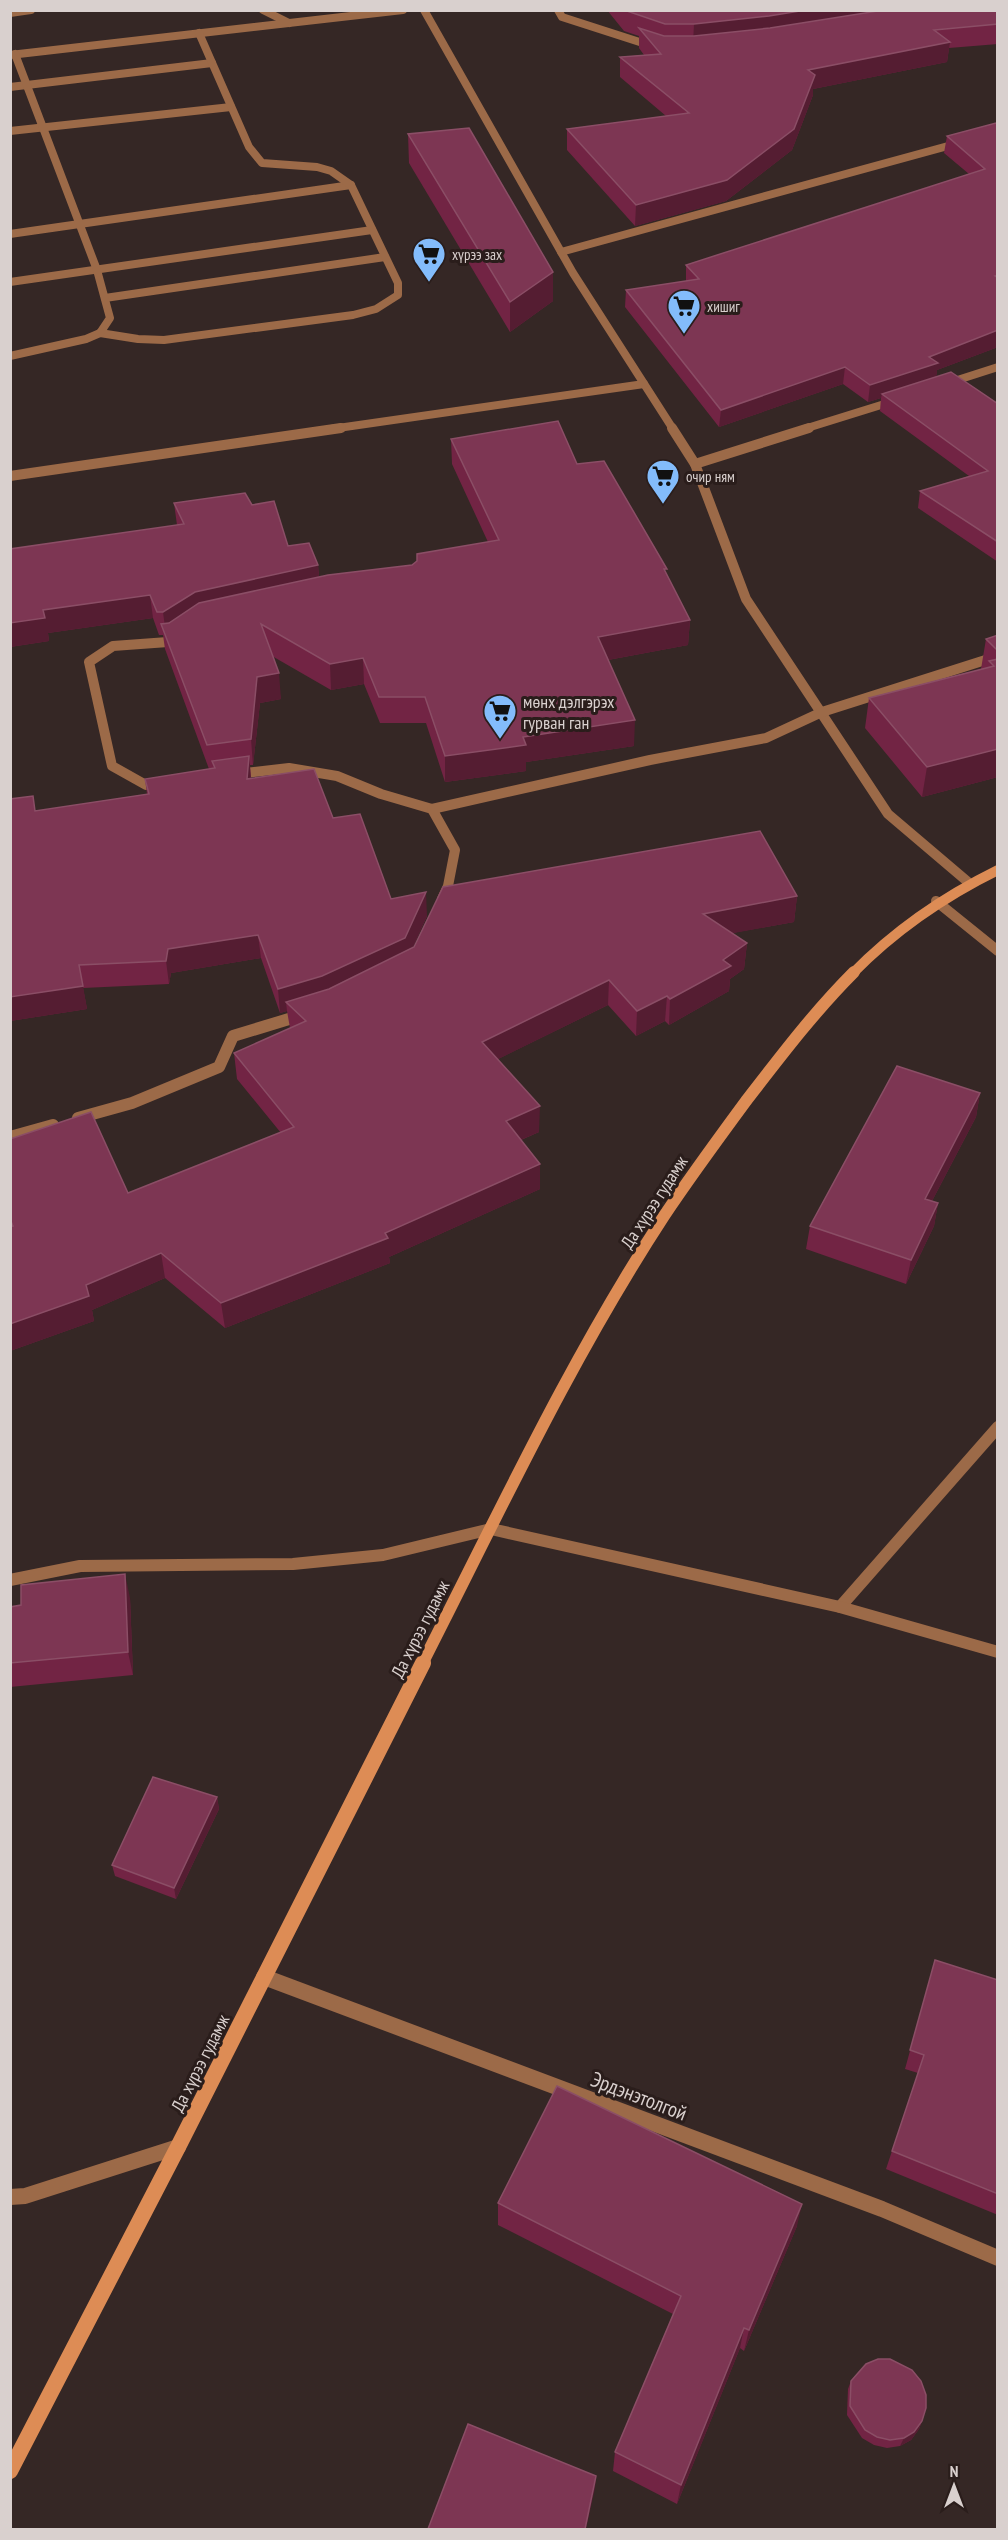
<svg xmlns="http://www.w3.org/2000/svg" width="1008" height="2540" font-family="'PT Sans Narrow',sans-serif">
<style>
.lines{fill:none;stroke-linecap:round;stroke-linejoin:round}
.lane-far2{stroke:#9c6a48;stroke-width:8}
.lane-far1{stroke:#9c6a48;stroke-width:10}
.lane{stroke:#9c6a48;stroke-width:12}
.street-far3{stroke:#9c6a48;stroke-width:8}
.street-far2{stroke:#9c6a48;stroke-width:10}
.street-far1{stroke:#9c6a48;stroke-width:12}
.street{stroke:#9c6a48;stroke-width:16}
.secondary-far2{stroke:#dd8c55;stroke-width:10}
.secondary-far1{stroke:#dd8c55;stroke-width:12}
.secondary{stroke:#dd8c55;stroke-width:16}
.wall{fill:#722444}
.shaded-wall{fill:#551d32}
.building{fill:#7d3653;stroke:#8b4e66;stroke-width:1.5}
.labels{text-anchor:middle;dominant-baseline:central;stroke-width:6;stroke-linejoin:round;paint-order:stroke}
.far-poi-label{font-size:15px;fill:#d9d0ce;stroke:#2a1d1b;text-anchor:start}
.poi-label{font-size:18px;fill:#d9d0ce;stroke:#2a1d1b;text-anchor:start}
.street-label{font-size:18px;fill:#d9d0ce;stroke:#2a1d1b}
.near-street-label{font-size:21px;fill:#d9d0ce;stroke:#2a1d1b}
</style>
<rect width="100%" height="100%" fill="#352725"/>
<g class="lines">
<!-- lane-far2 -->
<g class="lane-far2">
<polyline points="263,10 289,23"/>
<polyline points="10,13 31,10"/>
<polyline points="10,55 403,10"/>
<polyline points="10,87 212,63"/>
<polyline points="10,131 231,107"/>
<polyline points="10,234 351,185"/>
<polyline points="10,282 372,230"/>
<polyline points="105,298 385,257"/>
<polyline points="100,333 138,339 164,340 353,315 376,309 398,295 398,283 351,185 331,171 317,167 262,163 249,147 199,33"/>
<polyline points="10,356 86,339 100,333 110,318 97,270 15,54"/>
</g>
<!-- lane-far1 -->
<polyline class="lane-far1" points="936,901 998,951"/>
<!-- lane -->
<polyline class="lane" points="840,1607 998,1427"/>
<!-- street-far3 -->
<g class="street-far3">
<polyline points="424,10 573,273 673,429"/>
<polyline points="558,10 562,17 652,46"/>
<polyline points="561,252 959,143"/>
<polyline points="945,384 998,367"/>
<polyline points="331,429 644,384"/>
<polyline points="804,429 894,401"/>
</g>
<!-- street-far2 -->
<g class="street-far2">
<polyline points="672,428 695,464 746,599 888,814 968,882"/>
<polyline points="695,464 809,428"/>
<polyline points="10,476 341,428"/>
<polyline points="236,774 289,768 337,776 381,794 432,809"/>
<polyline points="162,783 146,785 112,766 89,662 113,646 168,642 177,636"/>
<polyline points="442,899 448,886 455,850 432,809 650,760 766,738 822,712 998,656"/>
</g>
<!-- street-far1 -->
<g class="street-far1">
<polyline points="78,1118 132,1103 219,1067 233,1036 302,1015"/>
<polyline points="10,1137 53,1125"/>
<polyline points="10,1580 80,1566 293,1564 383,1555 491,1529 840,1607 998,1652"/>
</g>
<!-- street -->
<g class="street">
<polyline points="264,1977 882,2209 998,2258"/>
<polyline points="10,2197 25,2196 178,2147"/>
</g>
<!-- secondary-far2 -->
<path class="secondary-far2" d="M852 974C895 930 943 897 998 870"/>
<!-- secondary-far1 -->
<path class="secondary-far1" d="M422 1664C499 1513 571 1358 664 1216 690 1177 718 1139 746 1101 780 1057 814 1012 854 972"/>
<!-- secondary -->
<polyline class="secondary" points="10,2471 178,2147 423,1663"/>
</g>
<!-- wall -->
<g class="wall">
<polygon points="607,10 998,10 998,44 949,48 947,62 813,89 813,95 792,150 726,201 635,226 567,150 567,129 666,116 620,77 620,57 644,55 639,48 639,36 624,31"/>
<polygon points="998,124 998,347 937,370 936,377 998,404 998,562 918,508 920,491 969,476 880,411 881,398 868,402 843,384 719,427 625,307 626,290 686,281 686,265 969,174 944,153 947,136"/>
<polygon points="408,134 553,301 510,332 409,163"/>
<polygon points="451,439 577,464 666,574 690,620 688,645 608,660 634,746 526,762 526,771 445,782 426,723 380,723 364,684 331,690 272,656 281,699 260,703 253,765 250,765 251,778 333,818 391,899 427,916 412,949 797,896 794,922 732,933 747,943 744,969 730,979 729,991 669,1025 665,1021 636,1036 608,1005 498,1059 539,1132 521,1140 540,1189 389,1257 390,1263 225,1328 165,1278 92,1310 94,1321 10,1351 10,1139 128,1193 281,1133 237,1079 234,1053 290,1028 287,1011 280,1013 261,958 171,973 169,984 83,988 87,1009 10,1021 10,799 36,811 147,794 145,779 209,769 165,649 163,635 159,635 153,618 48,633 49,641 10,647 10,549 177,525 174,503 252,505 288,546 318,565 319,577 412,565 488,542 452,464"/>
<polygon points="998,635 998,777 922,797 865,728 869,698 981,669 986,639"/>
<polygon points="980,1093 976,1117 932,1201 938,1203 934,1226 906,1284 806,1249 810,1226"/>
<polygon points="130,1598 133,1675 10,1687 10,1607"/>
<polygon points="217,1797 219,1809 176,1899 115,1876 112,1865"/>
<polygon points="935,1960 998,1980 998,2215 886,2169 918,2073 905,2069"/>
<polygon points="498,2203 797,2226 744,2351 740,2348 677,2504 613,2471 615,2452 673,2314 498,2225"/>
<polygon points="851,2381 922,2421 919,2429 911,2440 900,2446 887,2448 874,2445 862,2438 847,2415 848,2389"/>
</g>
<!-- shaded-wall -->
<g class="shaded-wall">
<polygon points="806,10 932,10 693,44 694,24"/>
<polygon points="950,42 947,62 813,89 813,95 792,150 726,201 635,226 636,205 808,70"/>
<polygon points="553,272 553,301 510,332 510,302"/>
<polygon points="998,330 998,347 937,370 936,381 882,394 881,398 868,402 870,385 929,357"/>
<polygon points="845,367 843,384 719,427 721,410"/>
<polygon points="318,565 320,588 166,635 163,612 195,592"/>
<polygon points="150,595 153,618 48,633 49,641 10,647 10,623 43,610"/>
<polygon points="690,620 688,645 597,662 598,637"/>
<polygon points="363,658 364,684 331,690 330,664"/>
<polygon points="279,673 281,699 260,703 253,765 251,739 257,677"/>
<polygon points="635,720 634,746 526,762 526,771 445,782 445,756 523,737"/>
<polygon points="998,749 998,777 922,797 927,767"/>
<polygon points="249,756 251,780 247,779"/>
<polygon points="426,892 427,916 406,962 324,999 286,1002 287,1011 280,1013 278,989"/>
<polygon points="797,896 794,922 701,939 703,914"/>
<polygon points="258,935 261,958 171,973 169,984 166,961 168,949"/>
<polygon points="747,943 744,969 730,979 729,991 669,1025 670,999 723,960"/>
<polygon points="609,980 608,1005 482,1067 482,1042"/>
<polygon points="83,986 87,1009 10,1021 10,997"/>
<polygon points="667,996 665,1021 636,1036 637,1011"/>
<polygon points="980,1093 976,1117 921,1222 925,1199"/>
<polygon points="540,1106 539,1132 506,1146 506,1121"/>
<polygon points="540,1164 540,1189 389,1257 390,1263 225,1328 221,1303 385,1233"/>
<polygon points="938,1203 934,1226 906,1284 911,1260"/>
<polygon points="161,1253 165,1278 92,1310 94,1321 10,1351 10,1324 86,1285"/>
<polygon points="125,1574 130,1598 133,1675 128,1652"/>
<polygon points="217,1797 219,1809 176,1899 174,1888"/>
<polygon points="802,2204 797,2226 744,2351 749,2330"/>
<polygon points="744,2328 740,2348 677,2504 681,2485"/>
<polygon points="922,2421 919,2429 911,2440 900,2446 904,2438"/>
<polygon points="596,2476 595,2488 586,2529 585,2529"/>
</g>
<!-- building -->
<g class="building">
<polygon points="624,10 806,10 769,16 694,24 665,24"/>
<polygon points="884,10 998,10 998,24 934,30 950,42 808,70 815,75 794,129 727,180 636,205 567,129 689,113 620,57 661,54 639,28 664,36 694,36 770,28"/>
<polygon points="996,123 998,124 998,275 995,276 998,278 998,330 929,357 938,363 870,385 845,367 721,410 626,290 699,279 686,265 985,169 947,136"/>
<polygon points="469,128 553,272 510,302 408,134"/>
<polygon points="951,372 998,404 998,542 920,491 988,471 882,394"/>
<polygon points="558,421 577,464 604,461 667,569 664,569 690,620 598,637 635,720 523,737 526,745 445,756 425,697 379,697 363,658 330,664 261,624 279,673 257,677 251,739 207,745 161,624 169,623 199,603 328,575 412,565 417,561 417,554 499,540 451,439"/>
<polygon points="245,493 252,505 274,501 288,546 309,543 318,565 195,592 163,612 157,612 150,595 43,610 45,618 10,623 10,549 184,524 174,503"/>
<polygon points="998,635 998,651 986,639"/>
<polygon points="998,659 998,749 927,767 869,698 994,666 989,661"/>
<polygon points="249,756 247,779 314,769 333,818 360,814 391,899 426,892 405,938 322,976 278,989 258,935 168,949 166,961 79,965 83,986 10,997 10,799 33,796 35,811 149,794 145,779 215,768 212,761"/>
<polygon points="760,831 797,896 703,914 747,943 723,960 731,966 670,999 667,996 637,1011 609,980 482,1042 540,1106 506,1121 540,1164 385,1233 388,1238 221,1303 161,1253 86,1285 89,1296 10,1324 10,1227 13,1226 10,1219 10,1139 91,1112 128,1193 294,1127 234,1053 306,1021 286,1002 329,989 414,947 443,887"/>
<polygon points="897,1066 980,1093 925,1199 938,1203 911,1260 810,1226"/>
<polygon points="125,1574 128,1652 10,1663 10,1607 21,1605 21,1585"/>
<polygon points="153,1777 217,1797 174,1888 112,1865"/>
<polygon points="935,1960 998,1980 998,2194 892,2151 924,2055 910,2050"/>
<polygon points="557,2086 802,2204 749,2330 744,2328 681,2485 615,2452 681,2296 498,2203"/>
<polygon points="878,2359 890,2359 912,2370 921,2381 926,2395 926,2408 922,2421 914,2432 904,2438 890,2440 877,2437 865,2430 850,2406 851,2381 866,2364"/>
<polygon points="468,2424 596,2476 585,2529 428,2529"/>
</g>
<!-- icons -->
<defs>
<g id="supermarket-pin" transform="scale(1.725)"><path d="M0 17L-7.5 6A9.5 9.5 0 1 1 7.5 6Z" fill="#83bcfb" stroke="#2a1d1b"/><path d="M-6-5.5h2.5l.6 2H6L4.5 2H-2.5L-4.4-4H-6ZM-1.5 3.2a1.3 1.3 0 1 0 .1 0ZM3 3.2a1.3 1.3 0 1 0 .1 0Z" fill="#111"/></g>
</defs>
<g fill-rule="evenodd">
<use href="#supermarket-pin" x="429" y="254"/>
<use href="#supermarket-pin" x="684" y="306"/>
<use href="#supermarket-pin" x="663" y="476"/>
<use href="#supermarket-pin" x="500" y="711"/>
</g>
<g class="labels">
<!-- far-poi labels -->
<g class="far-poi-label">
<text x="452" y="254">хүрээ зах</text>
<text x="707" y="306">хишиг</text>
<text x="686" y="476">очир ням</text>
</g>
<!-- poi labels -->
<g class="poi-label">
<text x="523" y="701">мөнх дэлгэрэх<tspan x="523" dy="21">гурван ган</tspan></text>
</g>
<!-- street labels -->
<g class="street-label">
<text transform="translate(654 1202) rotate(-57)">Да хүрээ гудамж</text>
<text transform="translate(420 1629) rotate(-63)">Да хүрээ гудамж</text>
<text transform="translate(200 2063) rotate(-63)">Да хүрээ гудамж</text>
</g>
<!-- near-street labels -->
<g class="near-street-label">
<text transform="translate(639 2096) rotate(21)">Эрдэнэтолгой</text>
</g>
</g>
<!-- border -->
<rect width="1008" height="2540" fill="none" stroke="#d9d0ce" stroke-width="24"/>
<!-- north arrow -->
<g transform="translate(954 2486)" stroke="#2a1d1b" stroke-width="4.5" paint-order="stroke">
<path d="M0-4.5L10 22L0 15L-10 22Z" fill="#d9d0ce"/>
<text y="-9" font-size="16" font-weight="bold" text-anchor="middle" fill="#d9d0ce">N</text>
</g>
</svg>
